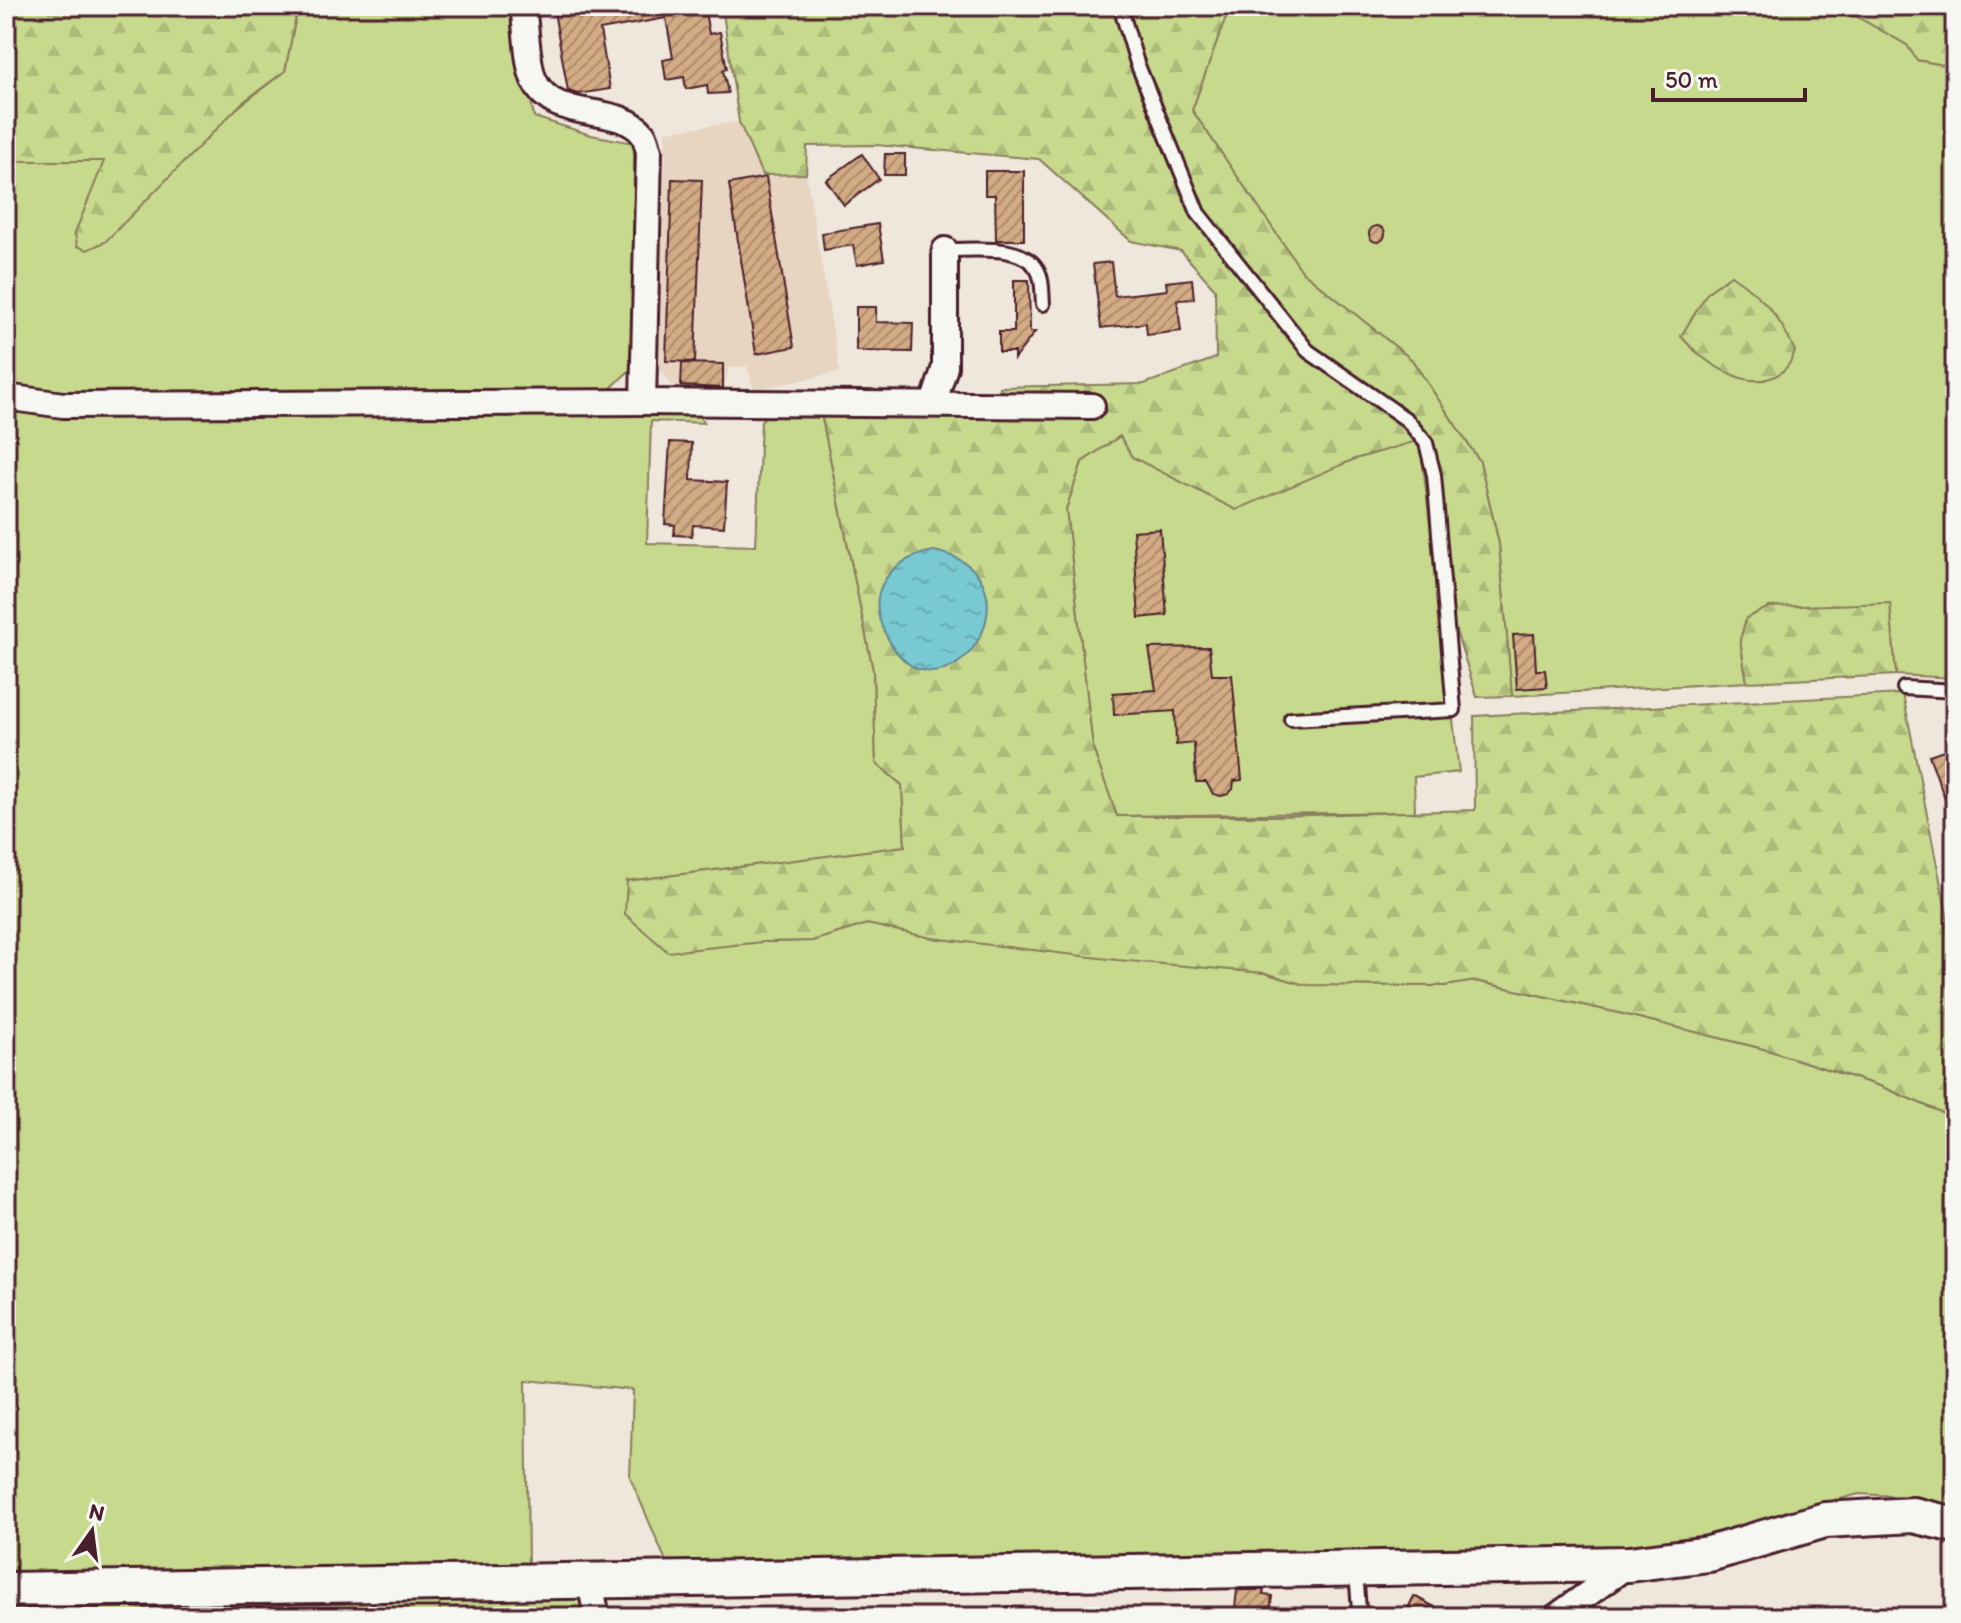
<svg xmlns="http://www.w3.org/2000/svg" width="1961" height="1623" font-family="Itim,sans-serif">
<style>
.built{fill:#e7d5c2}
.green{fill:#c7d98d;stroke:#887c5c;stroke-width:2}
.forest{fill:url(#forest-firs);stroke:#887c5c;stroke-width:2}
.water{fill:url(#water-ripples);stroke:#66858f;stroke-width:2}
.building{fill:url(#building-hatch);stroke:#4a1f2b;stroke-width:2}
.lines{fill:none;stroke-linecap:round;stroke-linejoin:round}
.service-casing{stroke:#4a1f2b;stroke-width:18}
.minor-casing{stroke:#4a1f2b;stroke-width:30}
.secondary-casing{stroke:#4a1f2b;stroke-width:40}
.service{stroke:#f6f6f2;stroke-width:12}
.minor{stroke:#f6f6f2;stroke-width:24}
.secondary{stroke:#f6f6f2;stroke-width:34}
</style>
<defs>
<pattern id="forest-firs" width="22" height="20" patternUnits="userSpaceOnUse" patternTransform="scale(2)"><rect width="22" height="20" fill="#c7d98d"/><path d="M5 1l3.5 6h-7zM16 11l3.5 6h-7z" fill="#acba7a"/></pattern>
<pattern id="water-ripples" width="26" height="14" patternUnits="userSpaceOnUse" patternTransform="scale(2)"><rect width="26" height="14" fill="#78c9d1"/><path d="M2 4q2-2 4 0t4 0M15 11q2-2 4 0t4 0" fill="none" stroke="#69acb4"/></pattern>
<pattern id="building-hatch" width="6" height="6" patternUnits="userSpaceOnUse" patternTransform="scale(2)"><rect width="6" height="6" fill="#d3ab84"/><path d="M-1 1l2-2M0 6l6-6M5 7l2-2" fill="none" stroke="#ad8b6c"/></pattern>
</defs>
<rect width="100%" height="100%" fill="#efe7dc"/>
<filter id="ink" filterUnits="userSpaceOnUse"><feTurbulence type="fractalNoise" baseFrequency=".0125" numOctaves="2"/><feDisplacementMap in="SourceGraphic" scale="16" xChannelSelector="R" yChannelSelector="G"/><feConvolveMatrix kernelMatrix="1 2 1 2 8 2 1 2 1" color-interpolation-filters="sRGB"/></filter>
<g filter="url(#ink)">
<!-- built -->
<polygon class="built" points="739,122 762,175 806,174 840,372 754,390 747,366 728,368 725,388 712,397 680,395 657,366 666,131"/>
<!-- green -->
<g class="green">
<polygon points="298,6 514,6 534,117 591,135 634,143 633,367 608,391 62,396 6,388 6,161 105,161 75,233 285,71"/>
<polygon points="1230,6 1838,6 1907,45 1917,60 1955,67 1955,678 1896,675 1890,603 1740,640 1747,682 1512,696 1499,544 1480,462 1412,360 1302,272 1192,110"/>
<polygon points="6,405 695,412 705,423 651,421 647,543 756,546 761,421 771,410 821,413 873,670 876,763 902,785 905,847 627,881 763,942 812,941 867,924 932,938 1265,973 1305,985 1444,986 1475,981 1619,1013 1764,1049 1880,1086 1955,1118 1955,1507 1914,1497 1859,1494 1817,1505 1723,1540 1651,1550 1535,1548 668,1566 630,1477 633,1390 526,1380 528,1567 6,1575"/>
<polygon points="1120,436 1355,459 1421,439 1459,772 1414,777 1415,812 1117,816 1093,749 1066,509 1082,462"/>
<polygon points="439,1596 584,1596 588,1617 440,1617"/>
</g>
<!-- forest -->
<g class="forest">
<polygon points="6,6 298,6 285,71 242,103 105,242 87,250 77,246 75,233 104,161 6,161"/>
<polygon points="722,6 1230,6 1192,110 1302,271 1412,360 1480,462 1499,544 1512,696 1477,697 1435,565 1420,440 1355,459 1236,510 1132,457 1120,436 1082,462 1066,509 1093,749 1117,816 1275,816 1475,810 1474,716 1903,694 1948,920 1955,922 1955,1118 1880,1086 1764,1049 1619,1013 1476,981 1444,986 1305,985 1265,973 1117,960 932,938 867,924 812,941 763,942 668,952 625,914 627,881 905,846 902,785 876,763 873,670 821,413 999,415 1000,387 1144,384 1216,358 1215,289 1181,251 1131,241 1039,159 876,145 807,146 806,174 762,175 739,122"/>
<polygon points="1838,6 1955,6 1955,67 1917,60 1907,45"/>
<path d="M1731 275C1763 297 1779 315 1795 351 1793 356 1790 364 1786 368 1755 400 1702 362 1681 336L1708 292Z"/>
<polygon points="1890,603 1896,675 1747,682 1740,640 1746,618 1769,607"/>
<polygon points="6,1575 439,1596 440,1617 6,1617"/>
</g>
<!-- water -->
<path class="water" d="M934 551C1055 575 942 745 886 635 863 592 890 559 934 551Z"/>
<!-- building -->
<g class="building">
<polygon points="553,6 704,6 709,34 720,32 727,69 723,70 728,93 708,94 707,85 686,89 684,77 666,80 663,60 673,58 666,18 600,30 610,89 578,94 568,91"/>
<polygon points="862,154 879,179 844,205 826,180"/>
<polygon points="885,154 905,154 905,175 884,175"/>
<polygon points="985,171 1024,171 1024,240 996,240 995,195 985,195"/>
<polygon points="766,177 794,347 756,354 729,184"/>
<polygon points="672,179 702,180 695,362 666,361"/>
<polygon points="878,224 884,260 857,265 853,245 824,250 822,233"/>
<circle cx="1377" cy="234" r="8"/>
<polygon points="1111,262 1115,296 1167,290 1166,282 1192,279 1194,299 1177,300 1181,331 1147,335 1146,323 1101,328 1093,264"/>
<polygon points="1014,280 1029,280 1030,332 1035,332 1014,359 1014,352 999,352 999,332 1014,332"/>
<polygon points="856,307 876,307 876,322 913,323 912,352 856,351"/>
<polygon points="682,363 723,364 723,388 681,386"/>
<polygon points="670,442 692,443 691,480 727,482 724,527 693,525 692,536 674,535 675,525 665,524"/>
<polygon points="1160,529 1167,615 1139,618 1133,531"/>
<polygon points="1534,634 1536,670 1545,670 1547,687 1517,689 1513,635"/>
<polygon points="1209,647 1212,675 1232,675 1242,780 1234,781 1233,789 1228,794 1221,796 1213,794 1206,782 1196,782 1194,743 1176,745 1175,711 1114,715 1113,693 1156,690 1149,648"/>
<polygon points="1955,746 1955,821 1953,821 1929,755"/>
<polygon points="1237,1590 1264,1590 1263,1595 1272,1596 1270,1613 1267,1612 1266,1617 1234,1617"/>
<polygon points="1414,1596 1453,1617 1404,1617"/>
</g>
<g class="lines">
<!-- service casing -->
<g class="service-casing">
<g id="service">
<polyline points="1120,6 1137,63 1198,213 1308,351 1407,420 1426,443 1434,475 1454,710 1291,719"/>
<path d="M945 250C972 251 1026 242 1039 273 1043 282 1042 294 1043 304"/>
<polyline points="1904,688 1955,691"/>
<polyline points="1356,1572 1359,1610 1357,1617"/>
</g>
</g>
<!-- minor casing -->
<g class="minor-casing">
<g id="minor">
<path d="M523 6C526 25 527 65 534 80 553 124 618 102 643 134 646 138 647 146 649 151L643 402"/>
<polyline points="6,397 63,405 643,402 1092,406"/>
<polyline points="933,404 945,367 945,250"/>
<polyline points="590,1582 597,1617"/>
<polyline points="1556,1617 1629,1564"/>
</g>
</g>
<!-- secondary casing -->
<g class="secondary-casing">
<polyline id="secondary" points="6,1590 1629,1564 1709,1554 1825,1520 1913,1515 1955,1525"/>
</g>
<!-- service -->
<use href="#service" class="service"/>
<!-- minor -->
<use href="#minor" class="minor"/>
<!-- secondary -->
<use href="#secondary" class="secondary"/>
</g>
</g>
<!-- margin -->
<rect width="1961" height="1623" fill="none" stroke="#f6f6f2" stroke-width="32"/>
<rect x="16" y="16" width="1929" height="1591" fill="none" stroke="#4a1f2b" stroke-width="3" filter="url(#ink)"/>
<!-- north arrow -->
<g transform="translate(92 1531) rotate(14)" stroke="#f6f6f2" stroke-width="6" paint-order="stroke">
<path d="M0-6L14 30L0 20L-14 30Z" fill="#4a1f2b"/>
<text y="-12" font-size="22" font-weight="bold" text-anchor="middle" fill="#4a1f2b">N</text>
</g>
<!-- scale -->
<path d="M1653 88v12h152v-12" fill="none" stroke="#4a1f2b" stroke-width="4"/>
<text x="1665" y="88" font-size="24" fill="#4a1f2b" stroke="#f6f6f2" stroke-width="6" paint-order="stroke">50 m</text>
</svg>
